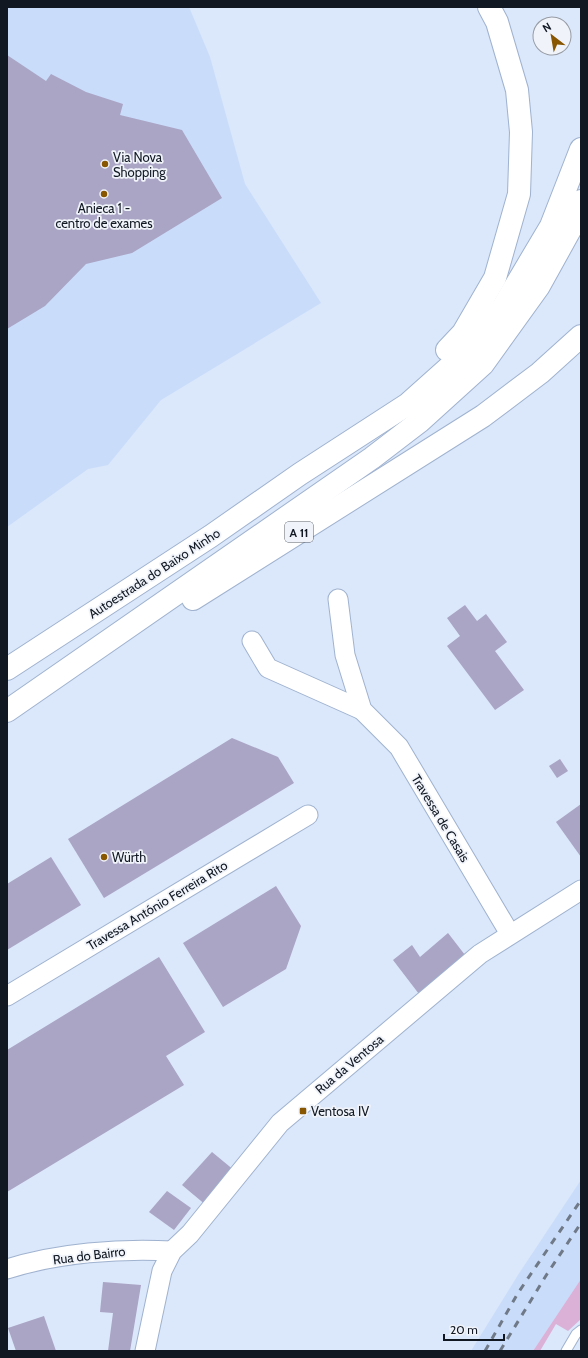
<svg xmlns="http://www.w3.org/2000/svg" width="588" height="1358" font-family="Cabin,sans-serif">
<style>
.built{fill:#c9dcfa}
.green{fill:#dbb1d8}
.building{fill:#aaa4c5}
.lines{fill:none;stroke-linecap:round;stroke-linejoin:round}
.lane-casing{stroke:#9fb2cf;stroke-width:11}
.street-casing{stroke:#9fb2cf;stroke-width:21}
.highway-casing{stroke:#9fb2cf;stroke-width:24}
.lane{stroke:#fff;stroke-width:9}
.street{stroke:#fff;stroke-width:19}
.highway{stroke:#fff;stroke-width:22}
.rail{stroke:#6f7987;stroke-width:3;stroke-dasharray:7 7;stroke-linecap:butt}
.poi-dot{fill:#885600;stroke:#f0f4fa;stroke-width:1.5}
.labels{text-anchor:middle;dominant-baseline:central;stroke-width:3.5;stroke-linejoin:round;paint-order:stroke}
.shield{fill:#f0f4fa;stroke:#545a63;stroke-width:1}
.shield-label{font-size:12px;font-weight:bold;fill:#111822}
.poi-label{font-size:13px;fill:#111822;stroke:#f0f4fa;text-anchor:start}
.street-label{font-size:13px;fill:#111822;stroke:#f0f4fa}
</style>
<rect width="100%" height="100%" fill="#dbe7fa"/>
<!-- built -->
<g class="built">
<polygon points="7,7 189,7 210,57 245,184 321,303 161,400 108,465 88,469 7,527"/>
<polygon points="581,1180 581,1279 533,1351 471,1351 518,1275"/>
</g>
<!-- green -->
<polygon class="green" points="581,1279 581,1319 568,1331 556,1324 540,1351 533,1351"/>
<!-- building -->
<g class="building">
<polygon points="7,55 46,81 51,74 86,92 123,104 120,115 182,130 222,198 132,253 86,264 45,306 7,329"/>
<polygon points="465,605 477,621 486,614 507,642 495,651 524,690 495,710 447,646 460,636 447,618"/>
<polygon points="232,738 278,757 294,783 104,898 68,839"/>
<polygon points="560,759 568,771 557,778 549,766"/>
<polygon points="581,804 581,857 556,822"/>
<polygon points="51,857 81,905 7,950 7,884"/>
<polygon points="276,886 301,926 286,969 223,1007 183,943"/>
<polygon points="448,933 465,955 419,994 393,960 412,945 420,957"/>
<polygon points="159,957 205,1032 166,1056 184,1085 7,1192 7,1050"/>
<polygon points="212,1152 235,1171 207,1206 182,1185"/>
<polygon points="167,1191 191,1208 174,1230 149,1212"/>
<polygon points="103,1282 141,1285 130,1351 108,1351 113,1313 100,1312"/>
<polygon points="44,1316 56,1351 16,1351 8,1328"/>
</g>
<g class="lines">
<!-- lane casing -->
<g class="lane-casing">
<polyline id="lane" points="566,1351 576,1334 581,1330"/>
</g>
<!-- street casing -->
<g class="street-casing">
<g id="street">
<polyline points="338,599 345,655 362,710 399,747 510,934"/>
<polyline points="252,641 268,668 362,710"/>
<polyline points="7,996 308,815"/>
<path d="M7 1269C57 1253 120 1248 172 1251"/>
<polyline points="145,1351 162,1271 172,1251 190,1234 280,1123 480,954 581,890"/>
</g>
</g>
<!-- highway casing -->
<g class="highway-casing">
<g id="highway">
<polyline points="447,350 463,333 495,278 519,194 521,132 517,90 497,22 489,7"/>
<polyline points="193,599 483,416 540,373 581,336"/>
<polyline points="7,669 211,536 300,474 408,404 464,354 503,307 551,226 581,149"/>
<polyline points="7,711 372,458 419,422 483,364 539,286 570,230 581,201"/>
</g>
</g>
<!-- lane -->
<use href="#lane" class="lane"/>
<!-- street -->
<use href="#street" class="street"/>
<!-- highway -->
<use href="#highway" class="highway"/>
<!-- rail -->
<g class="rail">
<polyline points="485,1351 518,1293 581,1200"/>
<polyline points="500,1351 547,1274 581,1223"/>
</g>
</g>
<!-- markers -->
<g class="poi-dot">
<circle cx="105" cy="164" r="4"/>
<circle cx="104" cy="194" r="4"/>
<circle cx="104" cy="857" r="4"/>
<rect x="299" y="1107" width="8" height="8" rx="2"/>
</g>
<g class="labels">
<!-- shield labels -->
<rect class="shield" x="285" y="522" width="28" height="20" rx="3"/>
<g class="shield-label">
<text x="299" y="532">A 11</text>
</g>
<!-- poi labels -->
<g class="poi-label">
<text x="113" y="157">Via Nova<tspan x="113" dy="15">Shopping</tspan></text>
<text x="104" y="208" text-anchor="middle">Anieca 1 -<tspan x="104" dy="15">centro de exames</tspan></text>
<text x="112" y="857">Würth</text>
<text x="311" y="1111">Ventosa IV</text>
</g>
<!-- street labels -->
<g class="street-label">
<text transform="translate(154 573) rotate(-33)">Autoestrada do Baixo Minho</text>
<text transform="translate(441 818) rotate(59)">Travessa de Casais</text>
<text transform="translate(157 905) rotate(-31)">Travessa António Ferreira Rito</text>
<text transform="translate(349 1064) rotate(-40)">Rua da Ventosa</text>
<text transform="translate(89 1255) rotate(-7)">Rua do Bairro</text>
</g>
</g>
<!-- border -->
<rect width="588" height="1358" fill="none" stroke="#111822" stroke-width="16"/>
<!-- north arrow -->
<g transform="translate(552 36) rotate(329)"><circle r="19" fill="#f0f4fa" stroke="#979ca4"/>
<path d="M0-3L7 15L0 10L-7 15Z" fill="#885600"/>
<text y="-6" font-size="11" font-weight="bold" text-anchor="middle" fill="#111822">N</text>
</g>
<!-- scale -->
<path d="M444 1334v6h60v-6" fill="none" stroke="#111822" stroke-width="2"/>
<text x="450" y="1334" font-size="12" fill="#111822" stroke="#f0f4fa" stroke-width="3" paint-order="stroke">20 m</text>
</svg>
